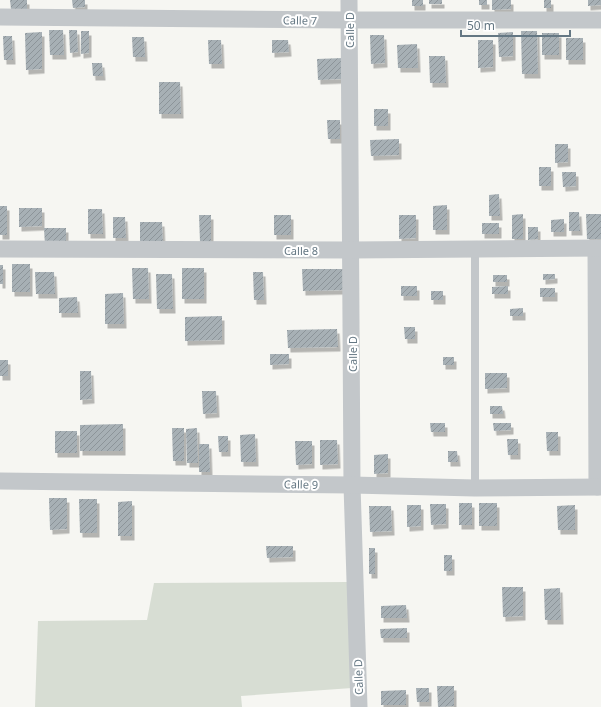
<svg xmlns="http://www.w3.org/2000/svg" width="601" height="707" font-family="'Noto Sans',sans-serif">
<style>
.grass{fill:#d7ddd3}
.building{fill:url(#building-hatch);filter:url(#shadow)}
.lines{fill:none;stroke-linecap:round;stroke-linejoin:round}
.service{stroke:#c3c7ca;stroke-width:8}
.minor{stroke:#c3c7ca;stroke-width:17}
.labels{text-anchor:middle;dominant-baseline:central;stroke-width:4;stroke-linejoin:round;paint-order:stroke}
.street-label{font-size:11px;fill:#647783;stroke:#fff}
</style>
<defs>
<pattern id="building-hatch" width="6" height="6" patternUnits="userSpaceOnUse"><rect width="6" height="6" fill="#a7b0b5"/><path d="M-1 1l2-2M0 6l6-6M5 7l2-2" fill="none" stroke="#8c9499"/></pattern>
<filter id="shadow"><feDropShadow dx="2.5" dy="4.5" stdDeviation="0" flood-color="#0004"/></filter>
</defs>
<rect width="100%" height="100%" fill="#f6f6f2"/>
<!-- grass -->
<polygon class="grass" points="349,582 352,688 241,696 242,707 35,707 38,621 147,620 154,583"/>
<!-- building -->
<g class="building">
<polygon points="10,0 27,0 27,9 11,9"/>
<polygon points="72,0 85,0 85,7 73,8"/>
<rect x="412" y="0" width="11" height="6"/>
<rect x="429" y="0" width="13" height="4"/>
<rect x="479" y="0" width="8" height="5"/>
<polygon points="492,0 511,0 511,9 492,10"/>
<rect x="544" y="0" width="7" height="8"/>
<polygon points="588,0 601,0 601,5 588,6"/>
<polygon points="49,30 63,30 64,55 50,55"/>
<polygon points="69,30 77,30 78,52 70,53"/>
<polygon points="81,31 89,31 89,53 81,54"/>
<polygon points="521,31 537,31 538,74 522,74"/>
<polygon points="42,32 42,69 26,70 25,33"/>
<polygon points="513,32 513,56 499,57 498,33"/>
<rect x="542" y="33" width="17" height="22"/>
<polygon points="370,35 384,35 385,63 371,64"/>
<polygon points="3,36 12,36 13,60 4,60"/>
<polygon points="132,37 144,37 145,57 133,57"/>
<rect x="566" y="38" width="17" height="22"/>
<polygon points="208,40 221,40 222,64 209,64"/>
<polygon points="272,40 288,40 289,52 272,53"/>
<polygon points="478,40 493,40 493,67 478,68"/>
<polygon points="417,44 418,68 398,68 397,45"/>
<polygon points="429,56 445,56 446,83 430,83"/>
<polygon points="343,58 343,79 318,80 317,59"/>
<polygon points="92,63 102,63 103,76 93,76"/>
<polygon points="159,82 180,82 181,114 159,114"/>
<rect x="374" y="109" width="14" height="17"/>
<polygon points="327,120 340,120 340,139 328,139"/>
<polygon points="399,139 399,155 371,156 370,140"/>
<polygon points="555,144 568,144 568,162 555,163"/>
<rect x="539" y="167" width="12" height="19"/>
<polygon points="562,172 576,172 576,186 563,187"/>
<polygon points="499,194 500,216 489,216 489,195"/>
<polygon points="447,205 447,230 433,230 433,206"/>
<rect x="0" y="206" width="7" height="29"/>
<polygon points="19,208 42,208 42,226 19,227"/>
<polygon points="88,209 102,209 103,234 88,234"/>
<polygon points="569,212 579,212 580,231 569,231"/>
<polygon points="523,214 523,239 512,239 512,215"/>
<polygon points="586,214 601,214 601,239 587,239"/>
<polygon points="199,215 211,215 211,242 200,242"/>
<rect x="274" y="215" width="17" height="20"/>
<polygon points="399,215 416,215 416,238 399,239"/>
<polygon points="113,217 125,217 126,238 113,238"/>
<polygon points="564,219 564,232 551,232 551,220"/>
<polygon points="140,222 162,222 163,243 140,244"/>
<rect x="482" y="223" width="17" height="11"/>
<polygon points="528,227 538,227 538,239 528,240"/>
<polygon points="44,228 66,228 66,245 45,246"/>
<rect x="12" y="264" width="18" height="28"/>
<rect x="0" y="265" width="3" height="19"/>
<polygon points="132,268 148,268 149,299 133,299"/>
<rect x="182" y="268" width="22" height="31"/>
<polygon points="302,269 343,269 344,290 303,291"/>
<polygon points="35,272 54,272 55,294 36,294"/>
<polygon points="253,272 263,272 264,300 254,300"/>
<polygon points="156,274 172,274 173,309 157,309"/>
<polygon points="543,274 555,274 555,279 543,280"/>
<rect x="493" y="275" width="14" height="7"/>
<rect x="401" y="286" width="16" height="10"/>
<polygon points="508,286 508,294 492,294 492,287"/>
<rect x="540" y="288" width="15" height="9"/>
<rect x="431" y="291" width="12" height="9"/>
<polygon points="123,293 124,324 105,324 105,294"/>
<polygon points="77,297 78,313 59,313 59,298"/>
<polygon points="523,308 523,316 510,316 510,309"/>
<polygon points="222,316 222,340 185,341 185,317"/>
<polygon points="404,327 415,327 415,339 405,339"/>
<polygon points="337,329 338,347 288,348 287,330"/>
<polygon points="270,354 289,354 289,364 270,365"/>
<rect x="443" y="357" width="11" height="8"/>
<rect x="0" y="360" width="8" height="16"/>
<polygon points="80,371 91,371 92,399 80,400"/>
<polygon points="485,373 507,373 507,388 485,389"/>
<polygon points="202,391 216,391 217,413 203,414"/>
<polygon points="490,406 502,406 503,414 490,414"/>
<polygon points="430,423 445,423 445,432 431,432"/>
<polygon points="493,423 511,423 511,430 494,431"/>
<polygon points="123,424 123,451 80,451 80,425"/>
<polygon points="172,428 184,428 184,461 173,461"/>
<polygon points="197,428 198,463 187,463 186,429"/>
<rect x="55" y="431" width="22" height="22"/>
<polygon points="546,432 558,432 558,451 547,451"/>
<polygon points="255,434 256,462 241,462 240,435"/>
<polygon points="218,436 228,436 228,452 219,452"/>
<polygon points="507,439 518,439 518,455 508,455"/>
<polygon points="320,440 337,440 338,464 320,465"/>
<polygon points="295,441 312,441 312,464 296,465"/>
<polygon points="199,444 209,444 210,472 199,472"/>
<polygon points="448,451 457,451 458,462 448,462"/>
<polygon points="388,454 388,473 374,474 374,455"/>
<polygon points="49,498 67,498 67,529 50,530"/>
<polygon points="79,499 97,499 97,533 80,533"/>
<polygon points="132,501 132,536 118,536 118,502"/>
<rect x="459" y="503" width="13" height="22"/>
<rect x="479" y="503" width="18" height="23"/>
<polygon points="430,504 446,504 446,524 431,525"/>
<polygon points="407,505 421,505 421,526 407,527"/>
<polygon points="575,505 575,530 558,530 557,506"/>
<polygon points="369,506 391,506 392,531 370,532"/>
<polygon points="266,546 293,546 293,557 267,558"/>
<rect x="369" y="548" width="6" height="26"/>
<rect x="444" y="555" width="8" height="16"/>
<polygon points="502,587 523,587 523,616 503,617"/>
<polygon points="560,588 561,620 545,620 544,589"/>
<polygon points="406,605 407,618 381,618 381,606"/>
<polygon points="407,628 407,638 381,638 380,629"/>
<polygon points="437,686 454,686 454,706 438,707"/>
<polygon points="416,688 429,688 429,702 417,702"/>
<polygon points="406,690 406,705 381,705 381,691"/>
</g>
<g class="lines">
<!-- service -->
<polyline class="service" points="475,249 475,488"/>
<!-- minor -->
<g class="minor">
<polyline points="349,0 352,485 359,707"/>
<polyline points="0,17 349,20 601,20"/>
<polyline points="596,248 597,487"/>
<polyline points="0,249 351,250 601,248"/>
<polyline points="0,481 352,485 475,488 601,487"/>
</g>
</g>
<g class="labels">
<!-- street labels -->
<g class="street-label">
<text transform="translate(300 20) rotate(1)">Calle 7</text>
<text transform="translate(349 30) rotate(-90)">Calle D</text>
<text x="301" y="250">Calle 8</text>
<text transform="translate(352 354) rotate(-90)">Calle D</text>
<text transform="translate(301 484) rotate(1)">Calle 9</text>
<text transform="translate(358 677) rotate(-92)">Calle D</text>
</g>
</g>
<!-- scale -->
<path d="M461 30v6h109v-6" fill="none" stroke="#647783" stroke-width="2"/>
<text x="467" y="30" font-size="12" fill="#647783" stroke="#ffffff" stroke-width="3" paint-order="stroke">50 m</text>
</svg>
